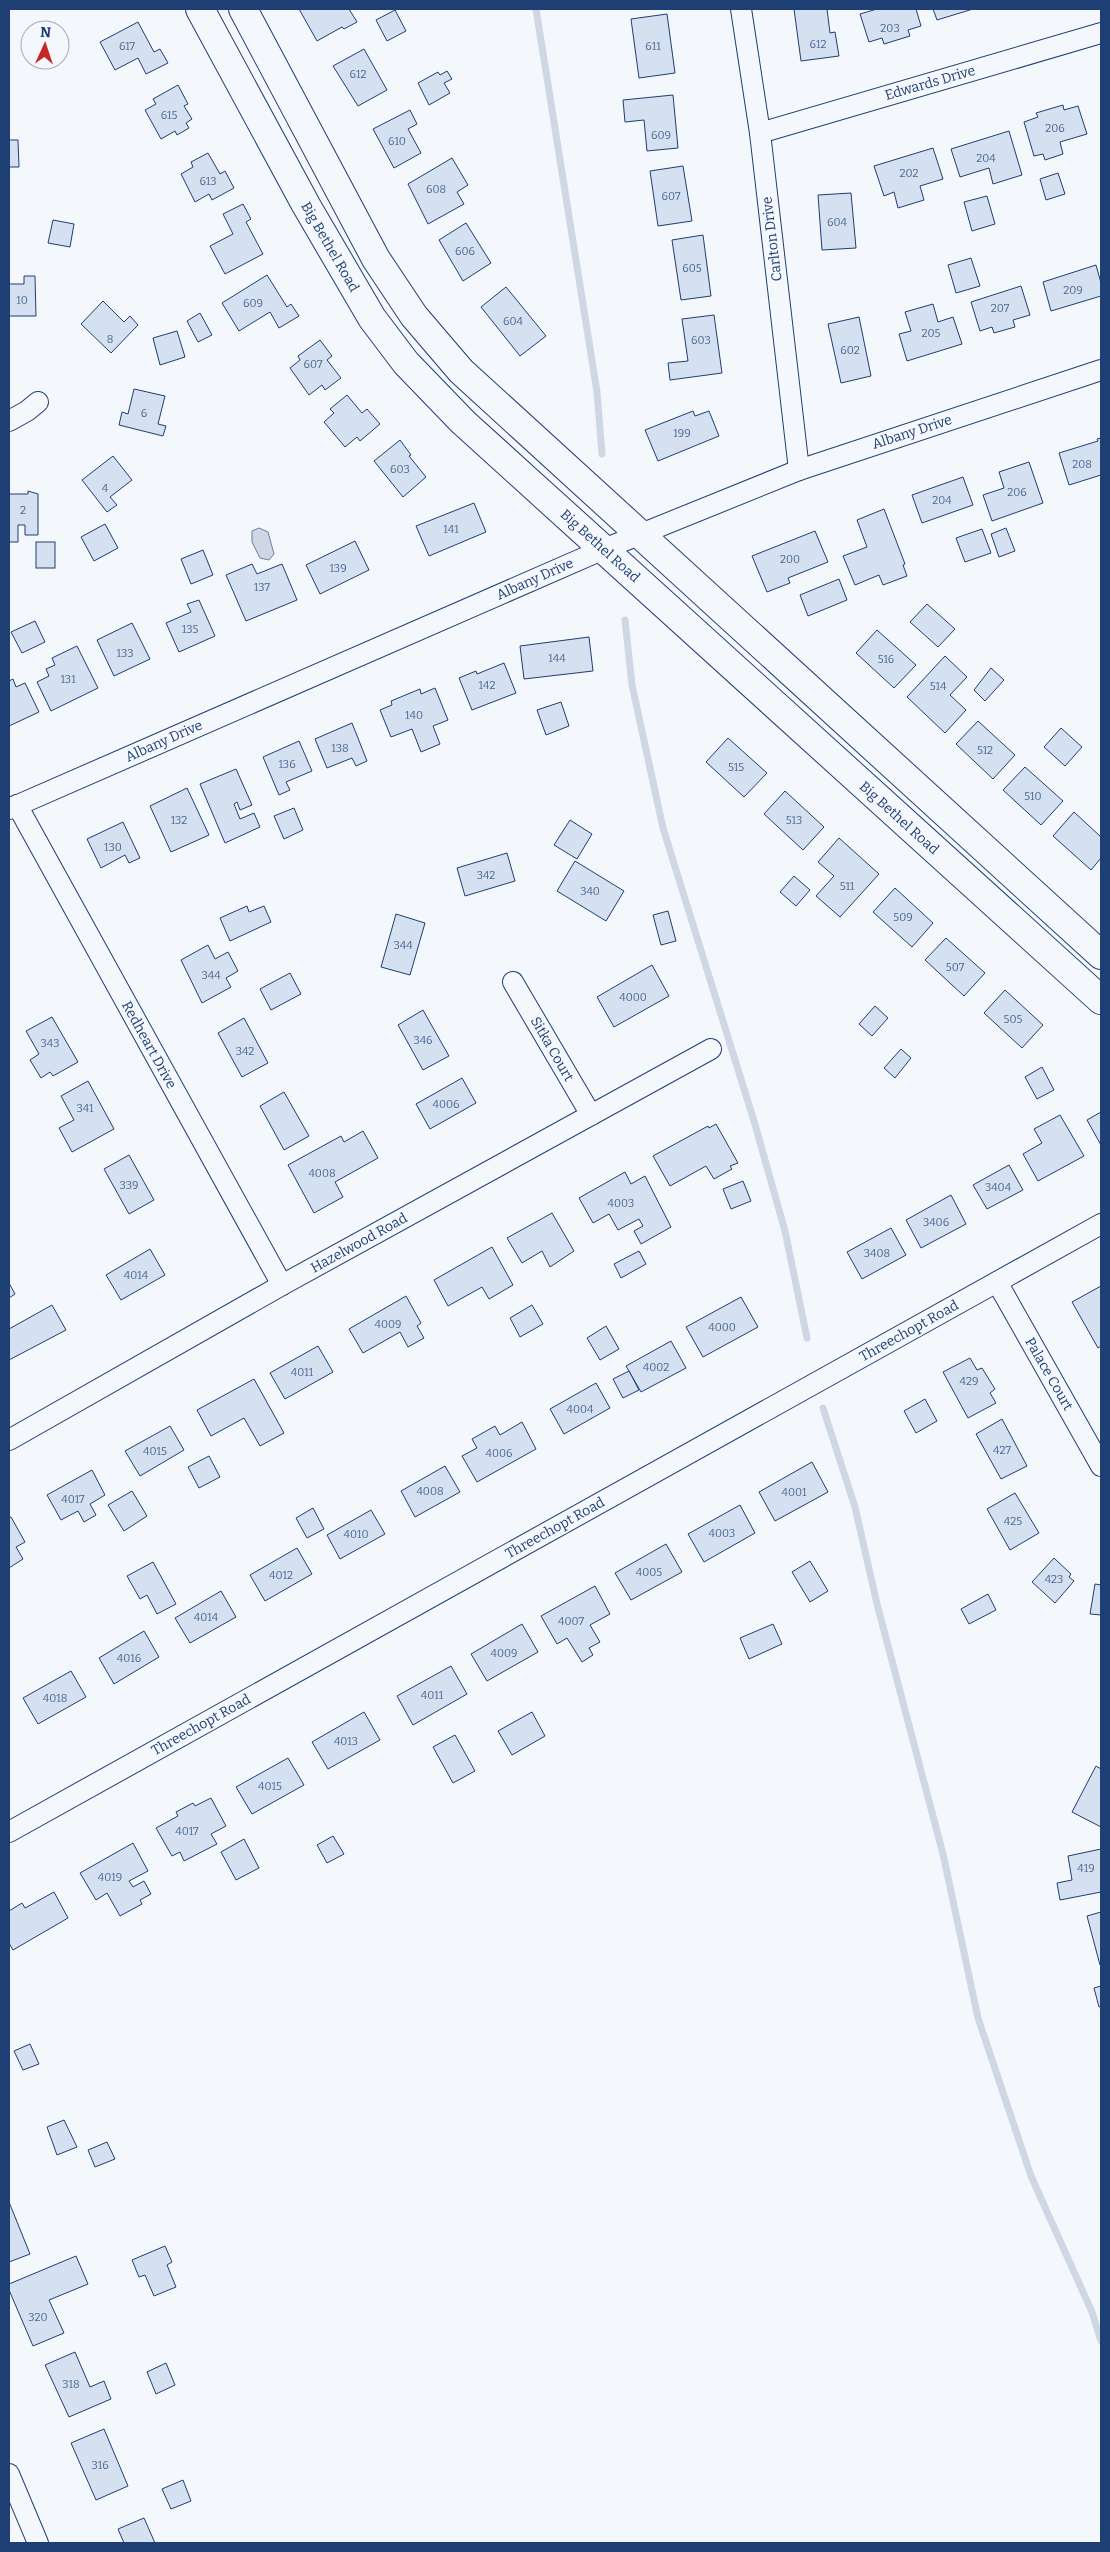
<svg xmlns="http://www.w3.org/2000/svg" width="1110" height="2552" font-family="Bitter,serif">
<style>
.water{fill:#cfd7e4;stroke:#687fa3}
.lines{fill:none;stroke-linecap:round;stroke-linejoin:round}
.stream{stroke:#cfd7e4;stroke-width:7}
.building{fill:#d5e0f0;stroke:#1d3f73}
.minor-casing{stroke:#1d3f73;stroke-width:22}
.secondary-casing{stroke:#1d3f73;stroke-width:30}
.minor{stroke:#f4f7fb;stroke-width:20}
.secondary{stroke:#f4f7fb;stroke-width:28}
.labels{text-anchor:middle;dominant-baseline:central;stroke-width:4;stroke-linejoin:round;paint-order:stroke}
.number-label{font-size:11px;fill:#4b6792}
.street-label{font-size:14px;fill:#1d3f73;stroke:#f4f7fb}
</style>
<rect width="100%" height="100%" fill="#f4f7fb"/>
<!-- water -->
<polygon class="water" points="259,528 268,532 274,554 269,560 260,558 252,542 252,531"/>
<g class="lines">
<!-- stream -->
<g class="stream">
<polyline points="536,9 597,392 602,454"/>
<polyline points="625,620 632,685 663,828 754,1121 785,1231 807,1338"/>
<polyline points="823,1408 855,1507 877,1604 943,1854 978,2018 1031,2176 1092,2312 1101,2341"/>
</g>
</g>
<!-- building -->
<g class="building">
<polygon points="299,9 349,9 357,22 344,29 342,27 317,41"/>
<polygon points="794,9 827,9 830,33 835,32 839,56 801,61"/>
<polygon points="877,9 916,9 921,26 908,30 910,36 884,44 882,38 869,42 860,14"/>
<polygon points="933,9 973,9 937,20"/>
<polygon points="395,10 406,31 387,41 376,20"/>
<polygon points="667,14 675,73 639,78 631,19"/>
<polygon points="138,22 154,52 160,49 168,63 146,74 138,58 115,70 100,42"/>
<polygon points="364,49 387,90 358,106 333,66"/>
<polygon points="447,71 452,79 444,83 450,93 429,105 418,83 438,72 440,75"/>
<polygon points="178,85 188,104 184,106 192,119 186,123 189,128 177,135 175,131 161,139 145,110 156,104 153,99"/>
<polygon points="673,95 678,148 647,151 644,120 625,122 623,100"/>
<polygon points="1063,105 1064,110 1078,106 1087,134 1060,142 1063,154 1045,160 1043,154 1034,156 1024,122 1038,117 1036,113"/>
<polygon points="410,110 417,124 408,129 421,153 394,168 373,129"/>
<polygon points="1009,131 1022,175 993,184 989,168 960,177 951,149"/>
<polygon points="9,140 18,140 19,167 9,167"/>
<polygon points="933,148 943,179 920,186 924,200 898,208 894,192 884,196 874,166"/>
<polygon points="208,153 220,174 225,171 234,188 212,200 209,194 195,202 181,174 193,167 191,162"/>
<polygon points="452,158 468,185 457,192 464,204 428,224 408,184"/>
<polygon points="683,166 692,221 658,226 650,171"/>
<polygon points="1058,173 1065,194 1046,200 1040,179"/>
<polygon points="851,193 856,248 822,250 818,195"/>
<polygon points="987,196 995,224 972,231 964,202"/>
<polygon points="243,204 251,219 246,222 263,254 225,274 210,246 233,234 223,214"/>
<polygon points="53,220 74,224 70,247 48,243"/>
<polygon points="466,223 491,263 463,281 439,240"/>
<polygon points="703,235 711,296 681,300 672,240"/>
<polygon points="971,258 980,286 956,293 948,265"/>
<polygon points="1096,265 1101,283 1101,296 1051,311 1043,282"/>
<polygon points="267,275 287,307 291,304 299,316 279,328 270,312 239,331 222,303"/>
<polygon points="24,276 35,276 36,316 9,316 9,284 24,284"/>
<polygon points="1021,286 1030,315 1013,320 1015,327 994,333 992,327 980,331 971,302"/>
<polygon points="506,287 546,336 520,356 481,307"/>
<polygon points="103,301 124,322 130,316 138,325 111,353 81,324"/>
<polygon points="933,304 938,322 953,317 962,344 907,361 899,334 911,331 905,312"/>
<polygon points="200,313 212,335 198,342 187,321"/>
<polygon points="714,315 722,373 670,380 668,363 688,361 682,319"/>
<polygon points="859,317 871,376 841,383 828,324"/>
<polygon points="177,331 185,357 160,365 153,338"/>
<polygon points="320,340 332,356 327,360 341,378 325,390 322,385 309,395 290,368 300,360 298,356"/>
<polygon points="134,389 165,396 158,424 166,426 163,436 119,425 122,412 128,414"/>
<polygon points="347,395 362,413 367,409 380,424 360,441 357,437 345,447 324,422 334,413 330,409"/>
<polygon points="693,411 695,416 709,411 719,436 658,461 645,430"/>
<polygon points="1101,438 1101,475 1069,485 1059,453 1098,441 1097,439"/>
<polygon points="400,440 411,455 409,456 426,477 403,497 374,461"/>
<polygon points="113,456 132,480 110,497 117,505 107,512 82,480"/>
<polygon points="1029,462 1043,503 992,521 983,495 1004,488 999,472"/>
<polygon points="963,477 973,505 922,523 912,495"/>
<polygon points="28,491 38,494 38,535 25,535 25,525 18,525 18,542 9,542 9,494 28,494"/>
<polygon points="474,503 486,532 429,556 416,526"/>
<polygon points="884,509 905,564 903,565 907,576 883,585 879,575 855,585 843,556 867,547 857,520"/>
<polygon points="105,524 118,548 94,561 81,537"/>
<polygon points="1006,528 1015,551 999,557 991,534"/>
<polygon points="982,529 991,553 965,562 956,538"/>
<polygon points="815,531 828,562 788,578 790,583 767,592 752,556"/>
<polygon points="355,541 369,570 320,594 306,565"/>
<rect x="36" y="542" width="19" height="26"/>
<polygon points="203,550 213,575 191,584 181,559"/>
<polygon points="252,564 257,574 282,564 297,600 246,621 226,575"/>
<polygon points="839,579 847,600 808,616 800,595"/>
<polygon points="199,600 215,636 179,652 166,623 191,612 187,604"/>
<polygon points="927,604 955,629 938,647 910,622"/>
<polygon points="35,621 45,642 22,653 11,632"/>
<polygon points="132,623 150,659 114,676 97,640"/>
<polygon points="877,630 916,665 894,688 856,653"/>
<polygon points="589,637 593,671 524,679 520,646"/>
<polygon points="77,646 98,688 51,711 37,682 49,676 46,669 55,665 52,658"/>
<polygon points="945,656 967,677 950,695 966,710 945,733 907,697"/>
<polygon points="504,663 516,693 472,710 459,678 476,671 477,674"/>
<polygon points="991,668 1004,680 985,701 974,690"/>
<polygon points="13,679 16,687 25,683 39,712 9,726 9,681"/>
<polygon points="435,688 448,720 433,726 440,744 421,752 412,729 391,737 380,710 392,705 391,701 420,689 421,694"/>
<polygon points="561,702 569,726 546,735 537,710"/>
<polygon points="978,721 1015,755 993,779 956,744"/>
<polygon points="352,723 367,761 356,766 352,758 327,768 315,739"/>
<polygon points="1061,728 1082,747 1065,766 1044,747"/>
<polygon points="728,738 767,773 744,797 706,762"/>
<polygon points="299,741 312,771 286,782 290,790 279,795 263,757"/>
<polygon points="1025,767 1063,801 1041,825 1003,790"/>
<polygon points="236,769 252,805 240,810 237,802 234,804 240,819 254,813 260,827 225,843 200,784"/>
<polygon points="187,788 209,835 171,852 150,806"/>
<polygon points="785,791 824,827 803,850 764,814"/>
<polygon points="294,808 303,830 284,839 274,816"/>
<polygon points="1074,812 1101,837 1101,858 1091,870 1053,836"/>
<polygon points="570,820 592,834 577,859 554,845"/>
<polygon points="123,822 140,858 129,863 125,855 101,868 87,839"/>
<polygon points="839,838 879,874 840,917 816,896 834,876 818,862"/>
<polygon points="507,853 515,881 465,896 457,868"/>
<polygon points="575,861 624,891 606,921 557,891"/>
<polygon points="794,876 810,890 796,906 780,892"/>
<polygon points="895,888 933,923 912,947 873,912"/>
<polygon points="247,906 249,912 264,906 271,922 230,941 220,918"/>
<polygon points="668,911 676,941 661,945 653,915"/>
<polygon points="396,914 425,923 410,975 381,967"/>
<polygon points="946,938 985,973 964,996 925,960"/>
<polygon points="208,945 215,959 228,952 238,971 226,978 231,987 202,1003 181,960"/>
<polygon points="652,965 669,996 614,1027 597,997"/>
<polygon points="290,973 301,994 271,1010 260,989"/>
<polygon points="1005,990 1043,1025 1022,1048 984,1013"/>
<polygon points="875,1006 888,1018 872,1036 859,1024"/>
<polygon points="423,1010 449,1056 423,1070 398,1025"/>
<polygon points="52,1017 78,1062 53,1076 50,1072 41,1078 30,1060 39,1054 26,1031"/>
<polygon points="244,1018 268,1063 242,1077 218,1033"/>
<polygon points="901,1049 911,1058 895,1078 884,1068"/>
<polygon points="1042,1067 1054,1090 1037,1099 1025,1077"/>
<polygon points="462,1078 476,1103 430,1129 416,1104"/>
<polygon points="88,1081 114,1129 72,1152 59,1128 74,1120 61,1096"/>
<polygon points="284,1092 309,1136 284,1150 260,1106"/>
<polygon points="1101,1112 1101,1145 1087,1120"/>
<polygon points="1060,1115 1084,1156 1038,1181 1023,1154 1042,1143 1034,1129"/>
<polygon points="716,1124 738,1163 730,1166 732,1169 714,1179 706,1166 670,1186 653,1156 708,1126 709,1128"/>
<polygon points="363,1131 378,1158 335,1182 343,1197 314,1213 288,1165 341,1136 344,1142"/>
<polygon points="129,1155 154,1200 129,1214 104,1169"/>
<polygon points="1009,1165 1023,1190 987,1209 973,1185"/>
<polygon points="625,1172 631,1184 645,1176 671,1227 641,1244 634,1231 643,1226 639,1219 618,1230 609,1214 593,1223 579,1198"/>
<polygon points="743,1181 751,1201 731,1209 723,1189"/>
<polygon points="951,1195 966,1224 921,1248 906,1220"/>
<polygon points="552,1213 574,1251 550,1267 542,1251 522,1263 507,1238"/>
<polygon points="891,1228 906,1255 862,1279 847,1252"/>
<polygon points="492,1247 513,1285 489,1299 482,1287 448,1306 434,1280"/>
<polygon points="150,1249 165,1275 121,1300 106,1275"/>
<polygon points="639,1251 646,1264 621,1278 614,1264"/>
<polygon points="9,1283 15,1294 9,1298"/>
<polygon points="1101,1286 1101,1346 1098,1348 1072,1302"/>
<polygon points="406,1296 421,1323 417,1326 424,1338 408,1347 400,1332 363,1353 349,1329"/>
<polygon points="741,1297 758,1327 703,1357 686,1327"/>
<polygon points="52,1305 66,1330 9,1360 9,1329"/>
<polygon points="532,1305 543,1324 520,1337 510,1318"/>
<polygon points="606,1326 619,1349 600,1360 587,1338"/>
<polygon points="671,1341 686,1368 641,1392 626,1366"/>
<polygon points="318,1346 333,1372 285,1399 270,1373"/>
<polygon points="970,1358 977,1370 982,1368 995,1389 990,1393 996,1403 968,1418 943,1372"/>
<polygon points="629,1371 639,1390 623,1398 613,1379"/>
<polygon points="254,1379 284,1433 260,1446 244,1418 211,1436 197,1410"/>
<polygon points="596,1383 610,1408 564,1434 550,1409"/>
<polygon points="925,1399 937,1421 916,1433 904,1411"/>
<polygon points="1002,1419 1027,1466 1001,1479 976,1434"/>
<polygon points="522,1422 536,1449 477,1482 462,1456 477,1448 472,1439 495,1426 500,1435"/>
<polygon points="170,1426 184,1450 140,1476 125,1451"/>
<polygon points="209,1456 220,1477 199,1488 188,1467"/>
<polygon points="812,1462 828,1492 775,1521 759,1492"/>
<polygon points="445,1466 460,1492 415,1517 401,1491"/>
<polygon points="92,1470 105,1495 90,1504 96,1515 84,1522 78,1511 61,1520 47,1495"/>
<polygon points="132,1491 147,1516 124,1531 108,1505"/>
<polygon points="1015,1493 1039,1533 1010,1550 987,1509"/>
<polygon points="740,1505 755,1533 704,1562 688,1534"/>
<polygon points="313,1508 324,1529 307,1538 296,1518"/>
<polygon points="371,1510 385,1534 340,1559 327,1535"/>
<polygon points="11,1517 25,1542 16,1547 23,1559 9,1568 9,1518"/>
<polygon points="666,1544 682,1572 631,1600 615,1573"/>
<polygon points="297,1548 312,1574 265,1601 250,1575"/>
<polygon points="1054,1558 1071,1574 1069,1577 1074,1581 1055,1603 1032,1582"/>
<polygon points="810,1561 828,1591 810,1602 792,1572"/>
<polygon points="153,1562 176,1604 157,1614 147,1595 140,1599 127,1576"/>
<polygon points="1095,1584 1101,1585 1101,1615 1090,1614"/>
<polygon points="595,1586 610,1614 590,1625 600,1642 589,1648 593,1655 582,1662 567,1638 557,1644 541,1616"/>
<polygon points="221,1591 236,1617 190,1643 175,1618"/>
<polygon points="988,1594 996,1610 969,1624 961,1609"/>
<polygon points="522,1624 538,1652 487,1681 471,1654"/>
<polygon points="773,1624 782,1644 749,1659 740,1638"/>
<polygon points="144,1631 159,1657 114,1684 99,1658"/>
<polygon points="451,1666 467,1694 413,1725 397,1696"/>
<polygon points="71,1671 86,1697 38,1724 23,1698"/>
<polygon points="364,1712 380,1740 328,1769 312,1742"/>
<polygon points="532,1712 545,1736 512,1755 498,1731"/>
<polygon points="455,1735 475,1771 453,1783 433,1747"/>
<polygon points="288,1758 304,1785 252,1814 236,1787"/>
<polygon points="1096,1766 1101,1769 1101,1827 1072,1812"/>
<polygon points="211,1798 226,1826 211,1834 217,1844 184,1861 180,1852 172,1856 156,1828 178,1816 176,1812 193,1803 195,1806"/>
<polygon points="333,1836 344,1854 327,1863 317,1845"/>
<polygon points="244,1839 259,1868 236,1880 221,1852"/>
<polygon points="133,1843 148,1871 129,1881 133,1887 144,1881 151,1894 140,1900 142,1904 120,1916 107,1893 96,1900 80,1873"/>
<polygon points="1101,1849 1101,1892 1060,1900 1057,1883 1072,1880 1068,1856"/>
<polygon points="54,1892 68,1918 13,1950 9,1943 9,1911 22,1903 25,1908"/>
<polygon points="1101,1912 1101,1965 1100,1965 1087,1916"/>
<polygon points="1101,1986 1101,2006 1099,2007 1094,1988"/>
<polygon points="30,2044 39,2064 23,2070 14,2051"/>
<polygon points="64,2120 77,2147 57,2155 47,2127"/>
<polygon points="107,2142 115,2159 95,2167 88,2150"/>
<polygon points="9,2202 30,2254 9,2262"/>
<polygon points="165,2246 172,2262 167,2265 176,2287 154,2296 145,2275 139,2277 132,2260"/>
<polygon points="76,2256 88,2284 49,2300 64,2333 33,2346 9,2290 9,2284"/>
<polygon points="75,2352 90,2387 104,2381 111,2399 69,2417 45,2365"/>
<polygon points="166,2363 175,2385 156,2394 147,2372"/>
<polygon points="104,2429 128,2486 96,2500 71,2443"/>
<polygon points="183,2480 191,2501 171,2509 162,2489"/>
<polygon points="144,2518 155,2543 124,2543 118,2529"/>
</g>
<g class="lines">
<!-- minor casing -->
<g class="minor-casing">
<g id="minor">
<polyline points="741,9 760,133 799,470"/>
<polyline points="760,133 1101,33"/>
<polyline points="9,421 27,411 38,402"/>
<polyline points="17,805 282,1285"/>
<polyline points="9,809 604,549 799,470 1101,370"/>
<polyline points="513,982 591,1115"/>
<polyline points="997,1282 1101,1466"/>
<polyline points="9,1440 282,1285 711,1049"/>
<polyline points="9,1832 1101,1224"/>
<polyline points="9,2474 38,2543"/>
</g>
</g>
<!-- secondary casing -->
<g class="secondary-casing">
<g id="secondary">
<polyline points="200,9 306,205 372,318 406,363 463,422 527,480 1101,1000"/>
<polyline points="243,9 376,259 414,316 461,371 1101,955"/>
</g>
</g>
<!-- minor -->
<use href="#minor" class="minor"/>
<!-- secondary -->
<use href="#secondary" class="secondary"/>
</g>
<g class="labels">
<!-- number labels -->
<g class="number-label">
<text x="890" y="28">203</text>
<text x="818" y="44">612</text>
<text x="127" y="46">617</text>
<text x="653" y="46">611</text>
<text x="358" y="74">612</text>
<text x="169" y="115">615</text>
<text x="1055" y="128">206</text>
<text x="661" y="135">609</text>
<text x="397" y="141">610</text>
<text x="986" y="158">204</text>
<text x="909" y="173">202</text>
<text x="208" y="181">613</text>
<text x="436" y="189">608</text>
<text x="671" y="196">607</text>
<text x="837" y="222">604</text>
<text x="465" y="251">606</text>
<text x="692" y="268">605</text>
<text x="1073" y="290">209</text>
<text x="22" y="300">10</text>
<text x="253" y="303">609</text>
<text x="1000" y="308">207</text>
<text x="513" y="321">604</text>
<text x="931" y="333">205</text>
<text x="110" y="339">8</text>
<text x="701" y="340">603</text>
<text x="850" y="350">602</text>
<text x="313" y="364">607</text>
<text x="144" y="413">6</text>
<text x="682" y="433">199</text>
<text x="1082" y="464">208</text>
<text x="400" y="469">603</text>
<text x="105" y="488">4</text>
<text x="1017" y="492">206</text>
<text x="942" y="500">204</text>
<text x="23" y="510">2</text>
<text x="451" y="529">141</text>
<text x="790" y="559">200</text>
<text x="338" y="568">139</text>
<text x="262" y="587">137</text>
<text x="190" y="629">135</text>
<text x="125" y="653">133</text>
<text x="557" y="658">144</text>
<text x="886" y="659">516</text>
<text x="68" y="679">131</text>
<text x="487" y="685">142</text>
<text x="938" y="686">514</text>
<text x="414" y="715">140</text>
<text x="340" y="748">138</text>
<text x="985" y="750">512</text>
<text x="287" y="764">136</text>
<text x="736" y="767">515</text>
<text x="1033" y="796">510</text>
<text x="179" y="820">132</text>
<text x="794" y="820">513</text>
<text x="113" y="847">130</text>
<text x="486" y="875">342</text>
<text x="847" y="886">511</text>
<text x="590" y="891">340</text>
<text x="903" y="917">509</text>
<text x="403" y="945">344</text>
<text x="955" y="967">507</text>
<text x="211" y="975">344</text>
<text x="633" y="997">4000</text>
<text x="1013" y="1019">505</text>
<text x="423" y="1040">346</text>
<text x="50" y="1043">343</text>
<text x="245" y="1051">342</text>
<text x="446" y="1104">4006</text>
<text x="85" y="1108">341</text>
<text x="322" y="1173">4008</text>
<text x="129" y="1185">339</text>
<text x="998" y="1187">3404</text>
<text x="621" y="1203">4003</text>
<text x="936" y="1222">3406</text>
<text x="877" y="1253">3408</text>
<text x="136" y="1275">4014</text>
<text x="388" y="1324">4009</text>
<text x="722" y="1327">4000</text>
<text x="656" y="1367">4002</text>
<text x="302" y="1372">4011</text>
<text x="969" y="1381">429</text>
<text x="580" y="1409">4004</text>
<text x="1002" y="1450">427</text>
<text x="155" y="1451">4015</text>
<text x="499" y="1453">4006</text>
<text x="430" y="1491">4008</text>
<text x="794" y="1492">4001</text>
<text x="73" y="1499">4017</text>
<text x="1013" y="1521">425</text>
<text x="722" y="1533">4003</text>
<text x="356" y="1534">4010</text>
<text x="649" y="1572">4005</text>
<text x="281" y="1575">4012</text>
<text x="1054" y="1579">423</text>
<text x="206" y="1617">4014</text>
<text x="571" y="1621">4007</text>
<text x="504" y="1653">4009</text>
<text x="129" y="1658">4016</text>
<text x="432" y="1695">4011</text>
<text x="55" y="1698">4018</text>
<text x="346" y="1741">4013</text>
<text x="270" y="1786">4015</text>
<text x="187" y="1831">4017</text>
<text x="1086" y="1868">419</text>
<text x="110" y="1877">4019</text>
<text x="38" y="2317">320</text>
<text x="71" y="2384">318</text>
<text x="100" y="2465">316</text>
</g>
<!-- street labels -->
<g class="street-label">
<text transform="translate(930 83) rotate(-16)">Edwards Drive</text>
<text transform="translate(772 239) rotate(-97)">Carlton Drive</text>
<text transform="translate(330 247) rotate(60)">Big Bethel Road</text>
<text transform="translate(912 432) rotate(-18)">Albany Drive</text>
<text transform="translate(600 546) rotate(42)">Big Bethel Road</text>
<text transform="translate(535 579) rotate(-24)">Albany Drive</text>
<text transform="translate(164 741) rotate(-24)">Albany Drive</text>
<text transform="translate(899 818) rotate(42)">Big Bethel Road</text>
<text transform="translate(149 1045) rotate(61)">Redheart Drive</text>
<text transform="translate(552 1049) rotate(60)">Sitka Court</text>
<text transform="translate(359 1243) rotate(-29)">Hazelwood Road</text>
<text transform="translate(909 1331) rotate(-29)">Threechopt Road</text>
<text transform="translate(1049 1374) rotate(60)">Palace Court</text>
<text transform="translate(555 1528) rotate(-29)">Threechopt Road</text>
<text transform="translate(201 1725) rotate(-29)">Threechopt Road</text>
</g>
</g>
<!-- border -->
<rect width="1110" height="2552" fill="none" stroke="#1d3f73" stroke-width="20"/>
<!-- north arrow -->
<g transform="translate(45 45) rotate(3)"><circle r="24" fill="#f4f7fb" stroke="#9eadc5"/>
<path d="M0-4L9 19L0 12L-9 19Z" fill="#c62828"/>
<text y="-8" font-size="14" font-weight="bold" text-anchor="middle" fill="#1d3f73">N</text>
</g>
</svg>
